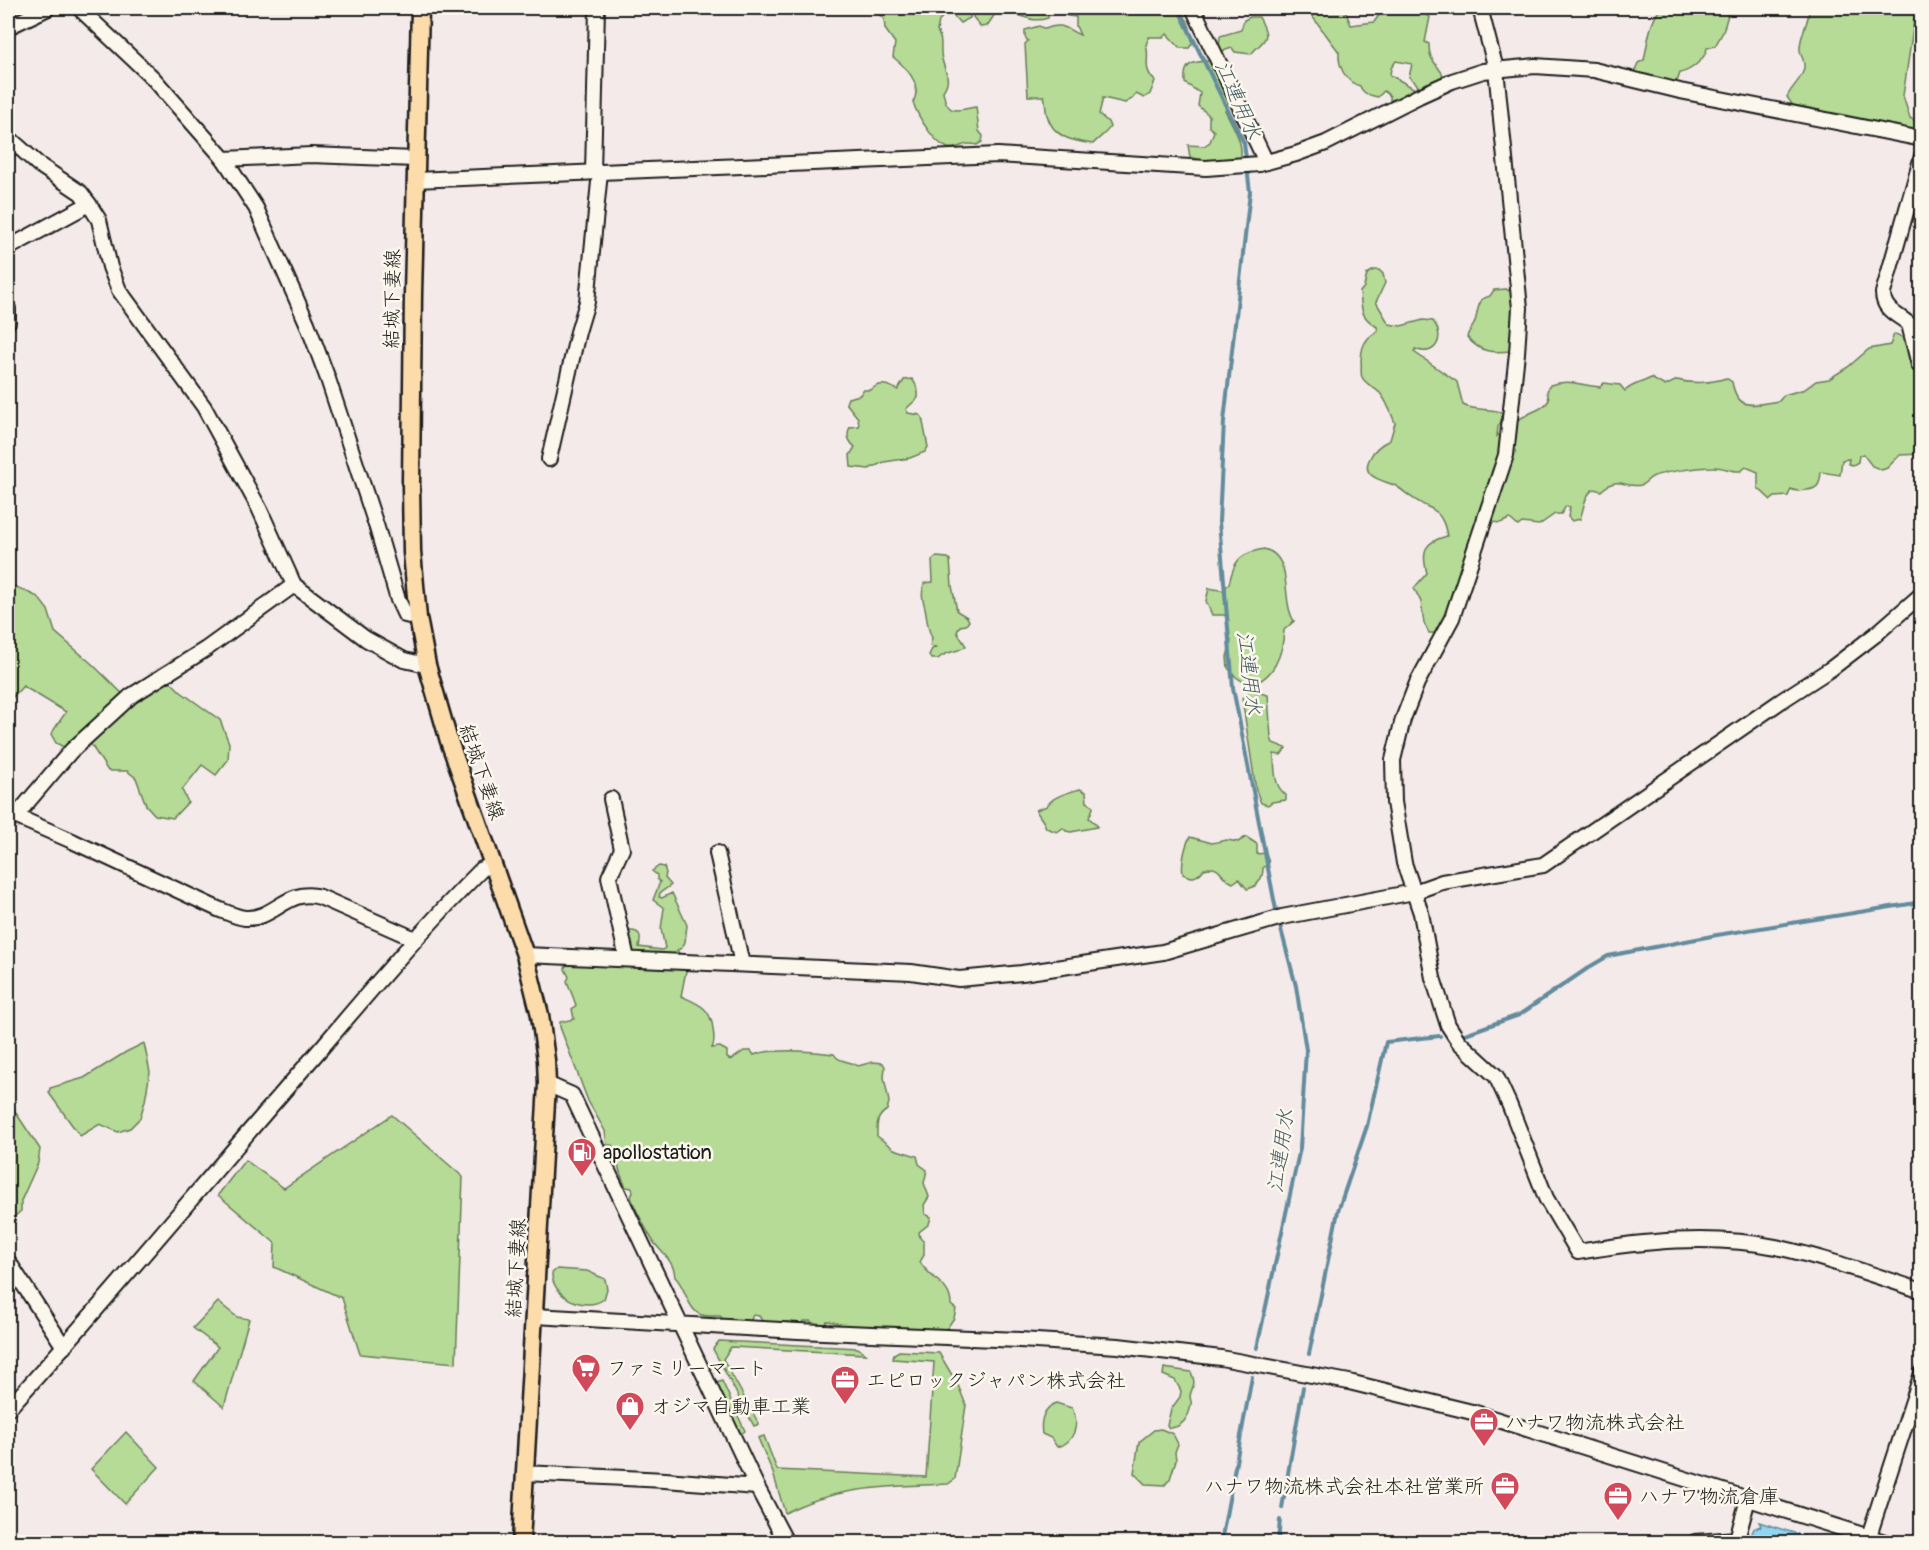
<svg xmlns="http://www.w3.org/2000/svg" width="1929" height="1550" font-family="Pangolin,'Klee One',sans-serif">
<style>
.green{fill:#b5db96;stroke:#687c59;stroke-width:1.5}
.water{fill:#90d5f2;stroke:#628b9c;stroke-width:1.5}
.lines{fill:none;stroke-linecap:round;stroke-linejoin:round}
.stream{stroke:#628b9c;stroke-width:4}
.minor-casing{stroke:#1c1c1c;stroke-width:18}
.major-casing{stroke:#1c1c1c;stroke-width:21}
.minor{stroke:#fbf7ec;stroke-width:14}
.major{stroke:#fddcac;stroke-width:16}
.labels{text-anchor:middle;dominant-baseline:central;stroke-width:5;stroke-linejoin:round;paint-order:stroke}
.street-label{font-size:20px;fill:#1c1c1c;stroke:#fbf7ec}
.poi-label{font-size:20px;fill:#1c1c1c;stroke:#fbf7ec;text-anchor:start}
.water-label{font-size:21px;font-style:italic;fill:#455d67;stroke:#fbf7ec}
</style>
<rect width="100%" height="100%" fill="#f5eaea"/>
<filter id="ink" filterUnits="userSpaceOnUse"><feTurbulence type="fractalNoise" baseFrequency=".0167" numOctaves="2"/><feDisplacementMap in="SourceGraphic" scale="12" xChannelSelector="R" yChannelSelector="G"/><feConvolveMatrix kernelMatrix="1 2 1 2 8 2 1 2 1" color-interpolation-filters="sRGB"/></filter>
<g filter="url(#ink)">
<!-- green -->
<g class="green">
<path d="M872 8H958L959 11 967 9 971 13 970 18 960 23 952 14 942 17 939 21 937 31C944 41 939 49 942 59 945 73 952 78 943 91 947 117 957 110 976 107L979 131 983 136 982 142 977 145C966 142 963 146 954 148 938 152 917 115 913 102 923 85 907 68 893 57L895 43 885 29 884 19Z"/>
<path d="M969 8H1049L1048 18C1035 22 1030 19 1018 15 1008 12 1007 14 999 8L987 26 981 27 973 17 974 10Z"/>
<path d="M1053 8H1176C1188 16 1192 30 1192 44L1189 48H1180L1167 34 1164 37H1149L1146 45C1151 59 1141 67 1155 81L1150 94 1144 98 1136 94 1132 99 1125 103 1103 98 1099 114 1108 122 1110 127C1106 134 1099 137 1093 144 1073 141 1053 138 1047 115 1045 109 1046 102 1044 96H1028L1025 44 1028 41 1025 37V30L1039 26 1045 29C1062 22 1065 28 1080 35L1076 26V17L1068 16Z"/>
<path d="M1306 8H1344L1351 25 1374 22C1377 18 1382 10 1387 8 1398 4 1422 11 1430 17L1425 42 1429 44C1429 65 1439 62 1444 78L1419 89 1416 83 1409 77 1412 64 1396 61 1391 68 1390 75 1417 90 1402 98 1390 100V96L1384 91 1378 97C1369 95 1363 94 1360 86 1345 82 1338 66 1339 52Z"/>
<path d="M1661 8H1730L1723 32 1715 46 1707 48C1706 58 1691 71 1680 73L1678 79 1673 84 1633 75 1638 63 1644 60C1648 42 1649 23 1661 8Z"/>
<path d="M1809 8H1916L1903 96 1910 118 1921 124V135L1795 111 1794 107 1787 97C1791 87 1802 80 1804 68 1805 61 1801 56 1800 50 1799 35 1810 22 1809 8Z"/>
<path d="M1250 17H1259C1272 41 1265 38 1251 54L1235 52 1232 48 1223 51 1219 48 1220 36 1241 30 1244 20Z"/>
<path d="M1210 61C1217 68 1217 75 1220 84 1221 91 1227 94 1229 102L1225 110C1233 127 1245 143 1240 162L1214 163 1190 157 1188 145 1204 146 1210 142 1214 131 1209 127V115L1198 106 1200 93 1185 83C1183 62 1193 62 1210 61Z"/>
<path d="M1374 270H1379L1383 274 1385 283 1376 302 1389 324 1401 326 1423 320 1433 321C1446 337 1436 358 1415 349L1414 352 1457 382 1463 405C1474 411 1488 408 1501 412L1503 418 1498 427 1497 436C1505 427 1514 421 1525 416 1534 410 1543 410 1549 400L1547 391 1550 385C1571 378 1580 386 1600 387L1604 383 1620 385 1625 391C1632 384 1642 383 1651 378L1665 386 1677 380C1692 384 1711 383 1726 378L1732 382C1738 413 1754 404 1779 401L1784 395 1805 389 1816 381 1829 379 1848 367 1869 349 1890 345 1894 334C1905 336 1903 341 1907 349 1911 354 1917 360 1921 365V454L1900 455 1887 468 1882 470 1872 466 1863 454 1859 455 1858 462 1853 465 1848 464 1849 459 1842 460 1840 475 1821 472C1820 483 1819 489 1807 490 1800 490 1798 493 1791 489L1788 496 1775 497 1771 500 1758 488V472L1746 467 1741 471C1731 472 1722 466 1713 467 1701 467 1662 472 1652 477 1648 479 1646 483 1641 485 1625 489 1618 474 1601 491L1594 489C1584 495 1584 509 1580 519L1572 521 1568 517 1570 507 1566 506 1561 514H1555L1539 525 1522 523 1518 526 1510 519 1500 523 1493 522 1489 516 1498 470 1493 468 1455 598 1437 633H1429L1424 623 1421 602 1414 588 1427 573C1421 551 1424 542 1447 536 1445 526 1443 518 1435 511 1430 507 1424 506 1419 502 1411 498 1404 491 1396 486 1384 480 1359 478 1370 458 1374 449 1381 444 1390 440L1395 423C1391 413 1387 401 1380 393 1374 387 1365 384 1362 377 1360 372 1362 368 1361 363 1361 347 1364 339 1378 331L1377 327C1360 316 1362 311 1360 292L1364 287 1367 274Z"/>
<path d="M1506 289 1515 294 1512 351C1493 353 1480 353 1467 337 1468 331 1472 329 1474 324 1478 315 1476 309 1482 299L1490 296 1494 290Z"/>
<path d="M912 379C917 385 919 390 918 398L906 409 908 413 920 415 922 417 928 447 925 452 910 458 884 462 869 469 851 467 850 455 855 447C848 441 846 435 850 427L859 426 858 418 846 403 848 398 860 395 863 390H871C879 381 888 385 898 390L904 380Z"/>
<path d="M1264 549C1295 557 1280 599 1294 621L1284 630C1283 654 1274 680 1248 685L1236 677 1228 668 1227 657 1231 641 1225 615H1212L1206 601 1209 588 1226 591V586L1229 584C1234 560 1240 553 1264 549Z"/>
<path d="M936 557 948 558 950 560 952 586 957 611 967 617 969 621 966 625 960 626 957 632 966 646C958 653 946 650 938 659H931L929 655 932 649 936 647 930 646 932 638C928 629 927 623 926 613 924 600 920 598 924 583L933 582 932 560Z"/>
<polygon points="8,583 38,597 48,610 55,632 91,663 128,699 164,675 181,692 220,720 229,743 228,760 216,775 202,765 182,790 188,802 173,818 155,815 146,805 136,778 127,771 108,771 86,737 71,751 56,743 51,734 66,712 23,686 8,702"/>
<path d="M1249 690 1268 695 1271 738 1273 743 1286 748 1281 755 1274 754V758C1275 772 1274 786 1286 795V800L1272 802 1268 805 1261 803 1256 790 1242 698Z"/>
<path d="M1080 789 1086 792 1087 802 1092 805 1093 808 1089 818 1096 824 1097 827 1071 832 1066 831 1063 828 1057 832 1046 828C1044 820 1039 817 1036 810L1047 806C1052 796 1070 792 1080 789Z"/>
<path d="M1190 837 1212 843 1227 840 1238 842 1246 837 1257 844V854L1266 853 1269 863 1263 868C1263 878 1258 887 1247 889L1239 879 1233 883C1218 877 1222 864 1204 869 1197 878 1192 879 1183 874 1181 865 1185 845 1190 837Z"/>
<path d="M659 866 664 867 666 873 665 878 671 885 660 893 659 897 662 898 672 893 687 925 685 942 682 948 677 950 687 966 681 996C699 1004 711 1008 713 1029 714 1036 715 1042 712 1048L720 1047 727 1051V1058L731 1060 744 1051H751L754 1055C765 1050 772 1052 782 1051 801 1050 816 1052 834 1054 839 1063 850 1060 858 1066L873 1062 883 1063 885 1067 884 1077 889 1102 887 1110C876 1117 877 1124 877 1136L894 1149 917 1156 919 1164 927 1170 924 1183 929 1197 924 1205 925 1214 931 1217 929 1224 919 1232 920 1238 924 1242V1255L920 1262C930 1279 951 1284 951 1305L956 1309 954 1318 945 1331H927L923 1328C900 1329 878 1331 855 1329 845 1329 838 1321 827 1321L824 1326H812L811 1321H804L800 1327 790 1322H763L759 1316 753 1315 749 1324 723 1319 720 1316C714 1316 705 1317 699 1314 687 1307 685 1286 675 1277 674 1260 661 1253 653 1241 646 1229 635 1209 631 1197L633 1192 632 1188 626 1187C618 1173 618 1159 612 1145H607L605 1131 588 1101 560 1027V1022L574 1019 572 1009 576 1005 567 981 569 977 565 969 566 963 618 956 629 936V931C642 930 641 938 639 947L662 950 665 948 661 929 664 908 653 900 660 882 657 879V875L652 871Z"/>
<polygon points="144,1043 150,1072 145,1101 140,1118 130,1128 118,1132 100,1124 80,1136 49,1093 50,1088 84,1078 126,1052"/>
<polygon points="12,1107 40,1149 38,1163 21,1201 21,1211 8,1222 8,1111"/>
<polygon points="392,1115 463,1177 456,1363 360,1354 342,1298 274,1267 275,1243 218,1195 245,1160 284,1188"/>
<path d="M557 1269 587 1271 605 1279 607 1289 604 1299C585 1313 551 1296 552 1273Z"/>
<polygon points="218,1302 237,1317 249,1319 224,1407 194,1381 218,1347 193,1328"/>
<polygon points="719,1341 858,1348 866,1354 731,1347 723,1359 759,1424 754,1426 713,1349"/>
<path d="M899 1351 939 1353 958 1385 966 1405 955 1479 948 1484C893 1486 835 1486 785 1513L773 1473 758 1438 764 1436 777 1470 926 1477 934 1362 893 1359 894 1354Z"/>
<path d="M1164 1368 1191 1372C1197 1386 1192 1385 1190 1396 1190 1399 1192 1402 1191 1405 1189 1417 1182 1428 1169 1428L1167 1425 1171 1409 1180 1397 1181 1391 1175 1380 1163 1375Z"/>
<polygon points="722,1381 745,1431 739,1435 715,1384"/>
<path d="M1056 1403 1072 1408C1080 1423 1075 1443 1057 1447L1051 1438 1042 1434C1040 1421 1043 1408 1056 1403Z"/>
<polygon points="1161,1429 1173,1434 1178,1444 1175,1452 1176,1460 1170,1479 1165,1485 1145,1484 1134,1473 1139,1442 1154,1430"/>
<polygon points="126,1432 159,1467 125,1504 91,1469"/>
</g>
<!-- water -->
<polygon class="water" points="1759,1522 1823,1542 1761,1542 1752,1533 1754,1528 1761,1526"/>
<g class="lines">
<!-- stream -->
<g class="stream">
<polyline points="1178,8 1244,143 1250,192 1224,421 1219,522 1233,688 1277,915"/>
<polyline points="1465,1034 1519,1015 1591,966 1608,956 1717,935 1922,902"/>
<polyline points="1257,1348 1300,1148 1306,1050 1296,986 1279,922"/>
<polyline points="1309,1354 1338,1211 1367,1126 1386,1042 1440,1036"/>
<polyline points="1282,1508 1303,1387"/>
<polyline points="1221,1542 1252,1377"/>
<polyline points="1278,1542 1280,1520"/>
</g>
<!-- minor casing -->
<g class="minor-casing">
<g id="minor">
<polyline points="79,8 153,78 224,159 256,208 307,323 328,379 377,528 398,600 405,615 418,618"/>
<polyline points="1193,8 1266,162"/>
<path d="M1480 8 1496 69 1520 308 1517 353 1506 455 1452 618 1417 683 1403 719 1393 760 1394 802 1404 863 1421 913 1433 978 1448 1025 1459 1042 1496 1076 1509 1104 1546 1198 1578 1252C1643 1241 1711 1234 1776 1247 1826 1258 1873 1275 1922 1291"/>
<polyline points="8,27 48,8"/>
<polyline points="8,137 39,165 81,193 89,204 99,220 110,267 119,290 204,407 259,508 294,585 206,649 131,696 71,751 15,817"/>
<polyline points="224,159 311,155 415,159"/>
<polyline points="593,172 597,8"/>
<polyline points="415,180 998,155 1206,168 1259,164 1296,154 1326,143 1419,96 1452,81 1483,71 1535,66 1594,70 1680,91 1922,139"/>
<polyline points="8,248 89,204"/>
<polyline points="8,309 8,322"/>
<path d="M1919 365 1909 324C1897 314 1883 310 1883 293L1922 156"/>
<polyline points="549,459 578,332 587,302 600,172"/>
<polyline points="294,585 366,639 404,660 427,665"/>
<polyline points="611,799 622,849 609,877 627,959"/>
<path d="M8 813 70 840 218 909C226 912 236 917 245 918 274 920 288 887 320 897L415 939"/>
<polyline points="717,853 742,964"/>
<polyline points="525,955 911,972 959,979 1022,973 1163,952 1282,917 1414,892 1442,882 1543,865 1781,701 1832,668 1875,635 1922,594"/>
<polyline points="547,1084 572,1095 757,1487 786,1542"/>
<polyline points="8,1261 64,1347"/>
<polyline points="535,1316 798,1331 1020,1340 1118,1346 1221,1358 1349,1382 1476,1413 1885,1542"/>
<path d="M8 1409C116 1290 218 1166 324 1045 375 985 426 925 482 869L492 865"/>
<polyline points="525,1473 665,1480 757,1487"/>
<polyline points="1695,1542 1737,1539 1748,1499"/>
<polyline points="1867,1542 1922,1373"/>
</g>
</g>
<!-- major casing -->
<g class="major-casing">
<polyline id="major" points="420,8 413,294 411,485 412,552 418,618 427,665 449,741 525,955 540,1015 546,1060 547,1084 521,1542"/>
</g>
<!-- minor -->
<use href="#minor" class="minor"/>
<!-- major -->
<use href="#major" class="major"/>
</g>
</g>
<!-- icons -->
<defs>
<g id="fuel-pin" transform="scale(1.5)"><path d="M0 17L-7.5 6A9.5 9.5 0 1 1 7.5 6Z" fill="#d1495b" stroke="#fbf7ec"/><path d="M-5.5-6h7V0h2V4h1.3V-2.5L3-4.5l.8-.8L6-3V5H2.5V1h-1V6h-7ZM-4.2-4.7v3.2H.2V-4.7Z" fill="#fff"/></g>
<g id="supermarket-pin" transform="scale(1.5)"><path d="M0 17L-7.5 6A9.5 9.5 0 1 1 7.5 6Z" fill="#d1495b" stroke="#fbf7ec"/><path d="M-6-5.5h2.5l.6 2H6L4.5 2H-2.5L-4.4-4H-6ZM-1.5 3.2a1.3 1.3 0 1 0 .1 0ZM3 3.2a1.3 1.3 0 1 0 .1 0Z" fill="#fff"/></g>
<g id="office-pin" transform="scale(1.5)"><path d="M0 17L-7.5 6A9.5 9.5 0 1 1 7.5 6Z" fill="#d1495b" stroke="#fbf7ec"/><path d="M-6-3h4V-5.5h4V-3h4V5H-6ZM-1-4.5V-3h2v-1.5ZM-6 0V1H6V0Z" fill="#fff"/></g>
<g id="shop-pin" transform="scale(1.5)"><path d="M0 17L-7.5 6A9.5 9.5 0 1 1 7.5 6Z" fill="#d1495b" stroke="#fbf7ec"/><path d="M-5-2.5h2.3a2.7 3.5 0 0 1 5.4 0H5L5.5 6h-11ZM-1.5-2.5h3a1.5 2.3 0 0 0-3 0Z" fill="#fff"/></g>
</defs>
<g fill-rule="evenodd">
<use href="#fuel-pin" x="582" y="1152"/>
<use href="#supermarket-pin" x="586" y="1368"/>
<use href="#office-pin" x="845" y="1380"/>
<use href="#shop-pin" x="630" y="1406"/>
<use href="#office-pin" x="1484" y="1422"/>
<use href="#office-pin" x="1505" y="1486"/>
<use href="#office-pin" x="1618" y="1496"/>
</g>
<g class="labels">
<!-- street labels -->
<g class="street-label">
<text transform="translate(392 299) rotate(-89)">結城下妻線</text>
<text transform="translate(482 772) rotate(71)">結城下妻線</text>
<text transform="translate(516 1268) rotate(-87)">結城下妻線</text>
</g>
<!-- poi labels -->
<g class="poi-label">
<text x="603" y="1152">apollostation</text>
<text x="607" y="1368">ファミリーマート</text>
<text x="866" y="1380">エピロックジャパン株式会社</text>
<text x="651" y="1406">オジマ自動車工業</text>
<text x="1505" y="1422">ハナワ物流株式会社</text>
<text x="1484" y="1486" text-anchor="end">ハナワ物流株式会社本社営業所</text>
<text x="1639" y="1496">ハナワ物流倉庫</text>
</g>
<!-- water labels -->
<g class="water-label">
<text transform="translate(1238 100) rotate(66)">江連用水</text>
<text transform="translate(1249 673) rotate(83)">江連用水</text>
<text transform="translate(1281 1151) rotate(-82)">江連用水</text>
</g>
</g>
<!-- margin -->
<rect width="1929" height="1550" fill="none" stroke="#fbf7ec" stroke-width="30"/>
<rect x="15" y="15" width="1899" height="1520" fill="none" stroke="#1c1c1c" stroke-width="2" filter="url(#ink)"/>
</svg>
